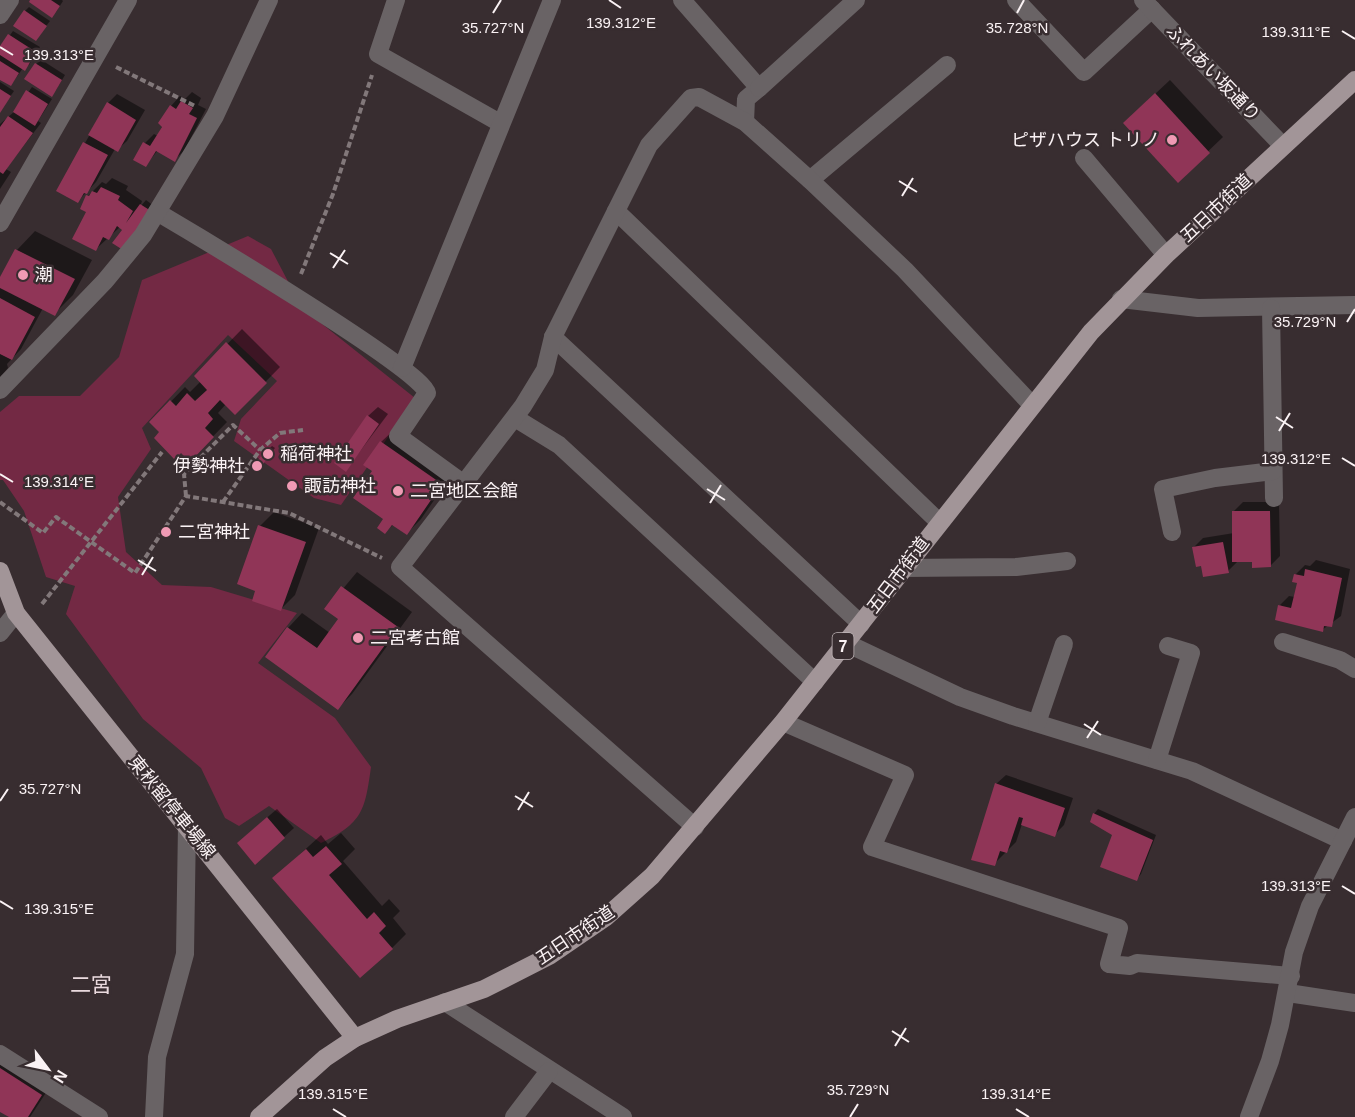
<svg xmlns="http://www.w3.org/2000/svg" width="1355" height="1117" font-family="Helvetica,'Noto Sans JP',sans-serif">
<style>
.green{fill:#732944}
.shadow{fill:#0007}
.building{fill:#903557}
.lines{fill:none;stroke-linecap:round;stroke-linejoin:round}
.path{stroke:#82787a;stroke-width:4;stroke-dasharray:6 3;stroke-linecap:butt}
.minor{stroke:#696365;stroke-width:18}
.major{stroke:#a29598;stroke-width:18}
.ticks{fill:none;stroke:#faf2f4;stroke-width:2}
.poi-dot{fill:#f09ab4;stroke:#382d30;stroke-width:2}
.labels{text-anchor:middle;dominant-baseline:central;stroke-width:5;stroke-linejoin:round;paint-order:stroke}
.shield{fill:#382d30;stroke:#c0b7b9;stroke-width:1.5}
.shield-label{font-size:16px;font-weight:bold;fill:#faf2f4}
.street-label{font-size:18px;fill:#faf2f4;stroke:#382d30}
.poi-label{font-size:18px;fill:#faf2f4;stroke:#382d30;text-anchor:start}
.quarter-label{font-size:21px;fill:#eadade;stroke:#382d30}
.ticks-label{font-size:15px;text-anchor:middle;fill:#faf2f4;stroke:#382d30;stroke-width:5;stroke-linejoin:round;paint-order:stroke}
</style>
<rect width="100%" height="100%" fill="#382d30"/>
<!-- green -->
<path class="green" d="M248 236 271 249 302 308 415 398 341 505 314 498 234 441 241 419 277 381 228 335 142 428 151 449 118 497 126 552 162 585 211 587 297 613 258 663 335 718 371 767C365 810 363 823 321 843L269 806 239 826 225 818 201 768 143 719 66 614 75 586 46 577 24 511 3 480H0V412L19 396H80L119 357 142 280Z"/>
<!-- shadow -->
<g class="shadow">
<polygon points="32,0 62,0 63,1 56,12"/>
<polygon points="29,7 50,21 36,39 25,11"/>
<polygon points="13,31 40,47 29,65 23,68 11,85 0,78 0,49"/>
<polygon points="40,59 65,75 56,90 26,79"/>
<polygon points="1170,80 1223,137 1178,180 1139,109"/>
<polygon points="0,82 14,91 0,111"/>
<polygon points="32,87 52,99 38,121 41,123 6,169 11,172 0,189 0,124 15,111"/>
<polygon points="192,92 201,98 198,105 206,109 184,151 174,160 158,150 146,165 145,143 154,134 158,136 171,106 180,96 185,99"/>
<polygon points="117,94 145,110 127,141 117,150 115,149 96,182 78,201 58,190 108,103"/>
<polygon points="112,178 128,186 126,190 142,201 140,207 146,200 154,206 124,229 120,227 96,249 88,212 88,196 102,182 106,184"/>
<polygon points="35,231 92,260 73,295 54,314 43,308 21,349 7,364 8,368 0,377 0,280 17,250"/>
<polygon points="242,329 280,367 235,413 226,404 218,413 227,422 190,460 151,422 185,387 190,392 201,381 196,376"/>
<polygon points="378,407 388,414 346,470 368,416"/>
<polygon points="396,428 455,470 421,519 407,533 394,524 385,532 381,442"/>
<polygon points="272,446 275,448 262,464 268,450"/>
<polygon points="1243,502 1279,502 1280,556 1270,566 1254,561 1238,561 1228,571 1203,564 1193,548 1203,538 1234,533 1233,512"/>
<polygon points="274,512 319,528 295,595 280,610 257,590 260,526"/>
<polygon points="1316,560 1350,569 1341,616 1322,630 1280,605 1289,596 1295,597 1298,582 1296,574 1305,565 1310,566"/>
<polygon points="357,572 412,612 352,694 338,708 288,628 302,613 330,633 340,619 326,609"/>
<polygon points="1006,775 1073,798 1064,825 1054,835 1022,824 1016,842 994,864 996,784"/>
<polygon points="277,809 294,828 284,837 248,834"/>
<polygon points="1098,809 1156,835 1141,874 1137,879 1114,834 1094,814"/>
<polygon points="341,833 355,849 343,861 382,906 389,899 400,911 393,918 406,934 392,948 274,878 321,835 328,844"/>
<polygon points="0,1053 51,1085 30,1117 11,1117 0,1110"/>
</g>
<!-- building -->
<g class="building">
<polygon points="30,0 51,0 60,6 52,18 29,2"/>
<polygon points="24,10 47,26 36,41 13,26"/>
<polygon points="8,34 36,52 25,71 0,55 0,46"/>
<polygon points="0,61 19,73 11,86 0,80"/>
<polygon points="35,63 62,80 52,97 24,79"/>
<polygon points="0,89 11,96 0,113"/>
<polygon points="26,90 48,104 35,126 13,112"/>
<polygon points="1155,93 1210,153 1178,183 1123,123"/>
<polygon points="181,101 193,108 189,114 197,118 175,162 156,151 146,167 133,160 143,142 150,146 162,127 158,123 170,105 176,109"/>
<polygon points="107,102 136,120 118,152 88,135"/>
<polygon points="8,116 33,133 3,174 0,172 0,127"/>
<polygon points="83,142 108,155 87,194 84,193 78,203 56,191"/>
<polygon points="101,187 120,196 118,200 133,211 126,223 140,204 151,211 123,250 112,243 122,230 117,226 109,240 103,237 96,251 72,239 86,212 80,209 86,195 89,196 92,191 97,193"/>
<polygon points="15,249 75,279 55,316 0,288 0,277"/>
<polygon points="0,298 35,317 12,360 0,354"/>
<polygon points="226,342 267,383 235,415 220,400 208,413 213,419 205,428 214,437 190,462 181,453 175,460 154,438 159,432 149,422 170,400 176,406 187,393 195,401 207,390 194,376"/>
<polygon points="367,415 379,424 346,472 334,463"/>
<polygon points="380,441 442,484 407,535 392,525 385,534 377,528 383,519 353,498 372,471 363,465"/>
<polygon points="267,449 272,453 258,470 253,466"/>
<polygon points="1232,511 1270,511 1271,567 1252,568 1252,562 1232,562"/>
<polygon points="258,525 306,542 281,611 252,601 255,591 237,584"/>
<polygon points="1223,542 1229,573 1203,577 1201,566 1196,567 1192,547"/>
<polygon points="1305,569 1342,578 1332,627 1324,626 1323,632 1275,620 1278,605 1291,608 1297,583 1292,582 1294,574 1304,576"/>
<polygon points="341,586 398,627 338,710 265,657 287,627 317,648 338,619 324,609"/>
<polygon points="995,783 1065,808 1055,837 1021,825 1023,818 1019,817 1007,853 1000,851 995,866 971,860"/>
<polygon points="1093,813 1153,840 1137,881 1100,867 1112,835 1090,822"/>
<polygon points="267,817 285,838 255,865 237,843"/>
<polygon points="326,846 342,864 329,875 367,919 374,912 386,926 379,933 393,949 360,978 272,878 306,849 313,857"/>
<polygon points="0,1068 42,1095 28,1117 9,1117 0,1112"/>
</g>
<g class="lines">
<!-- path -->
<g class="path">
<polyline points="116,67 195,106"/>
<polyline points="301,274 333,194 372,75"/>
<polyline points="186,496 184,474 233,425 260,450"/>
<polyline points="0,502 43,533 56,517 135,573 186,496 289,513 382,558"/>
<polyline points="223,502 260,450 280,433 303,430"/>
<polyline points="42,604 162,452"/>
</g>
<!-- minor -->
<g class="minor">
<polyline points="396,0 378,54 500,123"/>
<polyline points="682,0 759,88 746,99 745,122"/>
<polyline points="1016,0 1084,72 1152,9"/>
<polyline points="1143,0 1283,146"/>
<polyline points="0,15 10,0"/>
<polyline points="759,88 856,0"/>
<polyline points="1084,158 1166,255"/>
<polyline points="810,180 947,65"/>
<polyline points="616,211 939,522"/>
<path d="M157 212C191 232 424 371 427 393L398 436 464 484"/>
<polyline points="0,223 128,0"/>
<polyline points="1121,299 1198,308 1355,305"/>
<polyline points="1271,308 1274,498"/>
<polyline points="553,337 861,624"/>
<polyline points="402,368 552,0"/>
<polyline points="0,390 105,281 143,235 215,116 269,0"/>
<polyline points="515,418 559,445 815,682"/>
<polyline points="1172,532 1163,489 1215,478 1273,471"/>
<polyline points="903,568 1016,567 1067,561"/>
<polyline points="0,633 16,613"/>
<polyline points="1283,642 1340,660 1355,669"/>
<polyline points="846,643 960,697 1013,716 1192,771 1343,841"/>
<polyline points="783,722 905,775 872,847 1119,928 1109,964 1130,966 1137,963 1291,976"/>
<polyline points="1037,723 1064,644"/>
<polyline points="1157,760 1191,653 1168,646"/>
<polyline points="695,827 400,567 523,406 545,370 553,337 649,145 691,98 699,97 745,122 810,180 905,270 1032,405"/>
<polyline points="1288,993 1355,1003"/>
<polyline points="445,1002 623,1117"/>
<polyline points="0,1054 99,1117"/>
<polyline points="154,1117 157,1057 185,954 187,825"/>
<polyline points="514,1117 549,1071"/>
<polyline points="1249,1117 1270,1061 1280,1025 1294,952 1310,906 1355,817"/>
</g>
<!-- major -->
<g class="major">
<polyline points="0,571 16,613 355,1038"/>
<polyline points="259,1117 325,1058 355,1038 397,1019 484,989 549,956 606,917 652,876 783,722 1091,332 1166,255 1355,80"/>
</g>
</g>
<!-- ticks -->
<path class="ticks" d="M609 0 621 8M493 13 501 0M1017 13 1024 0M1342 31 1355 39M0 47 13 55M899 181 917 192M902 196 913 178M330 253 348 264M333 268 345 250M1347 322 1355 309M1276 417 1293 428M1279 431 1290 413M1342 458 1355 466M0 474 13 482M707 489 725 500M710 503 721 485M138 560 156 571M142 575 153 557M1084 724 1101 735M1087 738 1098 721M515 796 533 807M0 801 8 789M518 810 529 792M1342 886 1355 894M0 901 13 909M892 1031 909 1042M895 1046 906 1028M333 1109 346 1117M1016 1109 1029 1117M850 1117 858 1104"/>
<!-- markers -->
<g class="poi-dot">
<circle cx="1172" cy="140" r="6"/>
<circle cx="23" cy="275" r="6"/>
<circle cx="268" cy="454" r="6"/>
<circle cx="257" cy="466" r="6"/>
<circle cx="292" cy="486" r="6"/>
<circle cx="398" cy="491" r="6"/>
<circle cx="166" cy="532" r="6"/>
<circle cx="358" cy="638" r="6"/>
</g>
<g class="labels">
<!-- shield labels -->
<rect class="shield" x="832.5" y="633" width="21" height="26" rx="4.5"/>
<g class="shield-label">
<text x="843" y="646">7</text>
</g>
<!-- street labels -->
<g class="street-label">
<text transform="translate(1213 73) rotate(46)">ふれあい坂通り</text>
<text transform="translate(1216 208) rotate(-43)">五日市街道</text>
<text transform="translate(898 575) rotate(-53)">五日市街道</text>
<text transform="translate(172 807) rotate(51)">東秋留停車場線</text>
<text transform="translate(575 935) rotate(-34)">五日市街道</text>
</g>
<!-- poi labels -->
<g class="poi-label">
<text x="1160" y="140" text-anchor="end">ピザハウス トリノ</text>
<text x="35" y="275">潮</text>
<text x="280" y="454">稲荷神社</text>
<text x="245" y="466" text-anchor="end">伊勢神社</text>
<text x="304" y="486">諏訪神社</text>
<text x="410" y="491">二宮地区会館</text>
<text x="178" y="532">二宮神社</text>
<text x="370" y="638">二宮考古館</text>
</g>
<!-- quarter labels -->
<g class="quarter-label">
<text x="91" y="984">二宮</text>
</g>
</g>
<g class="ticks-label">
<text x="621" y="28">139.312°E</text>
<text x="493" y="33">35.727°N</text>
<text x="1017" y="33">35.728°N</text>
<text x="1296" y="37">139.311°E</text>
<text x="59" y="60">139.313°E</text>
<text x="1305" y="327">35.729°N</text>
<text x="1296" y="464">139.312°E</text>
<text x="59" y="487">139.314°E</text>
<text x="50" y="794">35.727°N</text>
<text x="1296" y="891">139.313°E</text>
<text x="59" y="914">139.315°E</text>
<text x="858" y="1095">35.729°N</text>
<text x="333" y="1099">139.315°E</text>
<text x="1016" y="1099">139.314°E</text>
</g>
<!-- north arrow -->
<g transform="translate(48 1069) rotate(122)" stroke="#382d30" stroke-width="4.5" paint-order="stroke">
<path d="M0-4.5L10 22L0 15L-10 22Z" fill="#faf2f4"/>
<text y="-9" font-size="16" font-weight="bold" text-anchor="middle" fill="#faf2f4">N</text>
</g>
</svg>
